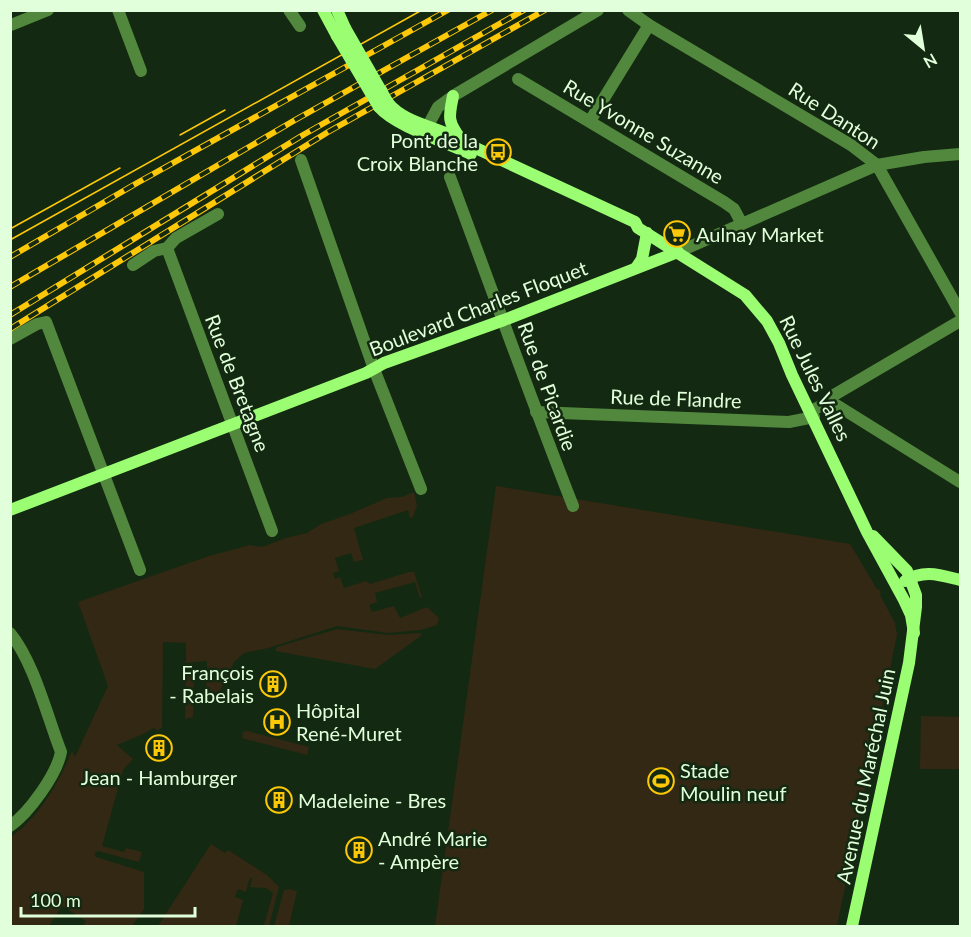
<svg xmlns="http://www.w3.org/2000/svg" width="971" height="937" font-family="Lato,sans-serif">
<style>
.green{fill:#332814}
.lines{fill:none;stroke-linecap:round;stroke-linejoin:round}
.street{stroke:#51883d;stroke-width:12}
.secondary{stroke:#9afd72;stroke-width:12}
.tram{stroke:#fcc808;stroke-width:1.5}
.rail-casing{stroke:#fcc808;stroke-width:6}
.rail{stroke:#142911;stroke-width:4;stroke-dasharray:11;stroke-linecap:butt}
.secondary-bridge{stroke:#9afd72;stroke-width:12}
.labels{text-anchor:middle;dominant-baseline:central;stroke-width:5;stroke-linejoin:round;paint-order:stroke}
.street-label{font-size:20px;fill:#e1ffda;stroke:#142911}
.poi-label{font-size:20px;fill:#e1ffda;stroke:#142911;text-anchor:start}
</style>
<rect width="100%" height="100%" fill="#142911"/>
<!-- green -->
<g class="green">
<polygon points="496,486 850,544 877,589 881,591 880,595 895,623 897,635 837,926 435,926"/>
<path d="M414 492 417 505 413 517 410 518 408 510 354 528 363 560 354 562 351 553 335 558 339 571 333 573 335 579 340 577 344 588 366 581 370 584 409 572H414L422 597 420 598 415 582 375 593 377 602 369 605 372 612 394 606 400 618 427 607 439 618 437 625 421 630 388 633 337 626 268 648 244 653 234 662 217 697 206 700 207 661 186 663V643L163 642 162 727 158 731 154 728 141 735 117 745 133 759 123 770 102 846 124 852 126 848 142 852 139 862 98 851 94 854 96 857 144 872V909L132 926H83L86 921 62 906 49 926H11C10 897 12 867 11 837 40 816 58 784 72 751L75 757 108 686 78 602 209 556 250 545 262 547 286 538 307 533 321 524 350 514 387 498 402 497Z"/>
<polygon points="337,629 388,635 420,633 422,635 375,669 275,651 277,647"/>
<polygon points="186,670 194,672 193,717 185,719"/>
<polygon points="921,716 960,717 960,769 920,769"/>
<polygon points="247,731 309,747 307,755 242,738 243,732"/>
<polygon points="211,844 225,853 228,850 267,875 279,887 269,926 264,926 273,893 266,888 250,887 252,879 250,877 246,892 238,889 235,897 243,900 236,926 158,926"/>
<polygon points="289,889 297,891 289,926 274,926 284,890"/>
</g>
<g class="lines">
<!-- street -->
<g class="street">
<polyline points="118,10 141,71"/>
<polyline points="289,10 300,26"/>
<polyline points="628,10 649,25 851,145 877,165 960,312"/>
<polyline points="11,25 48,10"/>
<polyline points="518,79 724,202 734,209 742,224"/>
<polyline points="590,121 649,25"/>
<polyline points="424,133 438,107 453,96 598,10"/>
<polyline points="301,160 374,369 421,489"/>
<path d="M450 177C491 287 530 397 573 506"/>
<polyline points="167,248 272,531"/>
<polyline points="678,252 877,165 924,157 960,154"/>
<polyline points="133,265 154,251 167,248 176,238 218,214"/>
<polyline points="10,339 37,324 46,322 140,570"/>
<polyline points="830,401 960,482"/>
<polyline points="811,411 830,401 834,395 960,321"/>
<polyline points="536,412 789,422 814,417"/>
<path d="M10 633C34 662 47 716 61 752 57 774 29 813 10 826"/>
</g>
<!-- secondary -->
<g class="secondary">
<polyline points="323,10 337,36"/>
<polyline points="337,10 345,28"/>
<path d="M453 96C449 116 447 121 460 138"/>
<path d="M388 103C407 126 444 127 467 144L635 222 638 228 745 295 767 321 779 343 792 375 867 532 904 600 911 615 914 633"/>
<path d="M379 107C395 126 446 142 471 154"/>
<polyline points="636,268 642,259 647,233"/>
<polyline points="10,510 366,373 384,363 504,320 678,252"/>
<path d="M905 581C924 569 940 575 960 580"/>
<polyline points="852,926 909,663 916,607 916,595 907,571 873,536"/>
</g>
<!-- tram -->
<g class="tram">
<polyline points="180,135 225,110"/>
<polyline points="10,229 120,168"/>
<polyline points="10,240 422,10"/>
</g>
<!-- rail casing -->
<g class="rail-casing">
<g id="rail">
<polyline points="10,257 137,183 448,10"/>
<polyline points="10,287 295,120 492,10"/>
<polyline points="10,315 303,135 524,10"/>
<polyline points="10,329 328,132 545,10"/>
</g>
</g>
<!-- rail -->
<use href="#rail" class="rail"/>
<!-- secondary-bridge -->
<g class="secondary-bridge">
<polyline points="345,28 388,103"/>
<polyline points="337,36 379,107"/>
</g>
</g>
<!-- icons -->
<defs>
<g id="bus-ring" transform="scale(1.35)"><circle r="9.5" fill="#142911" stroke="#fcc808" stroke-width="1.5"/><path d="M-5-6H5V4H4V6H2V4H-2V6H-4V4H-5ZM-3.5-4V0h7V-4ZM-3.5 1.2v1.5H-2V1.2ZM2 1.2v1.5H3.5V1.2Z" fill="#fcc808"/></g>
<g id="supermarket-ring" transform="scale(1.35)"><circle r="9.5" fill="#142911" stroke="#fcc808" stroke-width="1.5"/><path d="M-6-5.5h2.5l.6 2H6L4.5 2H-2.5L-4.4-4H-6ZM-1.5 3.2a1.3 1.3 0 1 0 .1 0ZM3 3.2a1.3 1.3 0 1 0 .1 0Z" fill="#fcc808"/></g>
<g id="building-ring" transform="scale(1.35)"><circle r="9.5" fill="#142911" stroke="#fcc808" stroke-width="1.5"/><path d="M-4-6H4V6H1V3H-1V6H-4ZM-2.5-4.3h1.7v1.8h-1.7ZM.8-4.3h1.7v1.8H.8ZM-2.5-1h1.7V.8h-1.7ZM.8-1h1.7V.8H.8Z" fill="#fcc808"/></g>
<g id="hospital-ring" transform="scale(1.35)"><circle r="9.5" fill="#142911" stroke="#fcc808" stroke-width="1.5"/><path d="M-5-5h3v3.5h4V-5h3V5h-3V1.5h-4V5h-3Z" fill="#fcc808"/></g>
<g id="stadium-ring" transform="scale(1.35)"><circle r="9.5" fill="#142911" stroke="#fcc808" stroke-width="1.5"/><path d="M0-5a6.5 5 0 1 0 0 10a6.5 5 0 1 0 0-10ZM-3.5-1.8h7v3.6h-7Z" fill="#fcc808"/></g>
</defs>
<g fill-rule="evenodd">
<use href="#bus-ring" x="498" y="152"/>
<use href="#supermarket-ring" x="677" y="234"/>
<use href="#building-ring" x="273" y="684"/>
<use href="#hospital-ring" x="277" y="722"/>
<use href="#building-ring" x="159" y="748"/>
<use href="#stadium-ring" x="661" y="781"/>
<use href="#building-ring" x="279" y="800"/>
<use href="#building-ring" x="359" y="850"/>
</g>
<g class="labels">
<!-- street labels -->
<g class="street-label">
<text transform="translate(835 115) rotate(33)">Rue Danton</text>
<text transform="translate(644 131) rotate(31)">Rue Yvonne Suzanne</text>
<text transform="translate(478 308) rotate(-21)">Boulevard Charles Floquet</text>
<text transform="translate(816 378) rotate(64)">Rue Jules Valles</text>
<text transform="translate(238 383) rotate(69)">Rue de Bretagne</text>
<text transform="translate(548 386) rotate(70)">Rue de Picardie</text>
<text transform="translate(676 398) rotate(2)">Rue de Flandre</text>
<text transform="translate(865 776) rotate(-78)">Avenue du Maréchal Juin</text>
</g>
<!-- poi labels -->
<g class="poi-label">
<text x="478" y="140" text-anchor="end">Pont de la<tspan x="478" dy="23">Croix Blanche</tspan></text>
<text x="696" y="234">Aulnay Market</text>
<text x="254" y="672" text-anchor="end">François<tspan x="254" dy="23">- Rabelais</tspan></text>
<text x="296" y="710">Hôpital<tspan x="296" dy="23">René-Muret</tspan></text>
<text x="680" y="770">Stade<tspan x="680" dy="23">Moulin neuf</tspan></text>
<text x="159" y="777" text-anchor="middle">Jean - Hamburger</text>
<text x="298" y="800">Madeleine - Bres</text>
<text x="378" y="838">André Marie<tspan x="378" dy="23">- Ampère</tspan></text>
</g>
</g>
<!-- border -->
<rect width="971" height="937" fill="none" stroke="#e1ffda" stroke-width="24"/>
<!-- north arrow -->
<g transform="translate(923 48) rotate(150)" stroke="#142911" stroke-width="4.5" paint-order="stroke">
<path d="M0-4.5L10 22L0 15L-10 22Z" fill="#e1ffda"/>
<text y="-9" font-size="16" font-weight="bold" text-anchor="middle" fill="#e1ffda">N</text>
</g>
<!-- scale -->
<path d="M21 907v9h174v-9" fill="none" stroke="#e1ffda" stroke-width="3"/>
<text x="30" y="907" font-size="18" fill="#e1ffda" stroke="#142911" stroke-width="4.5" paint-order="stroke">100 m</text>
</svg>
